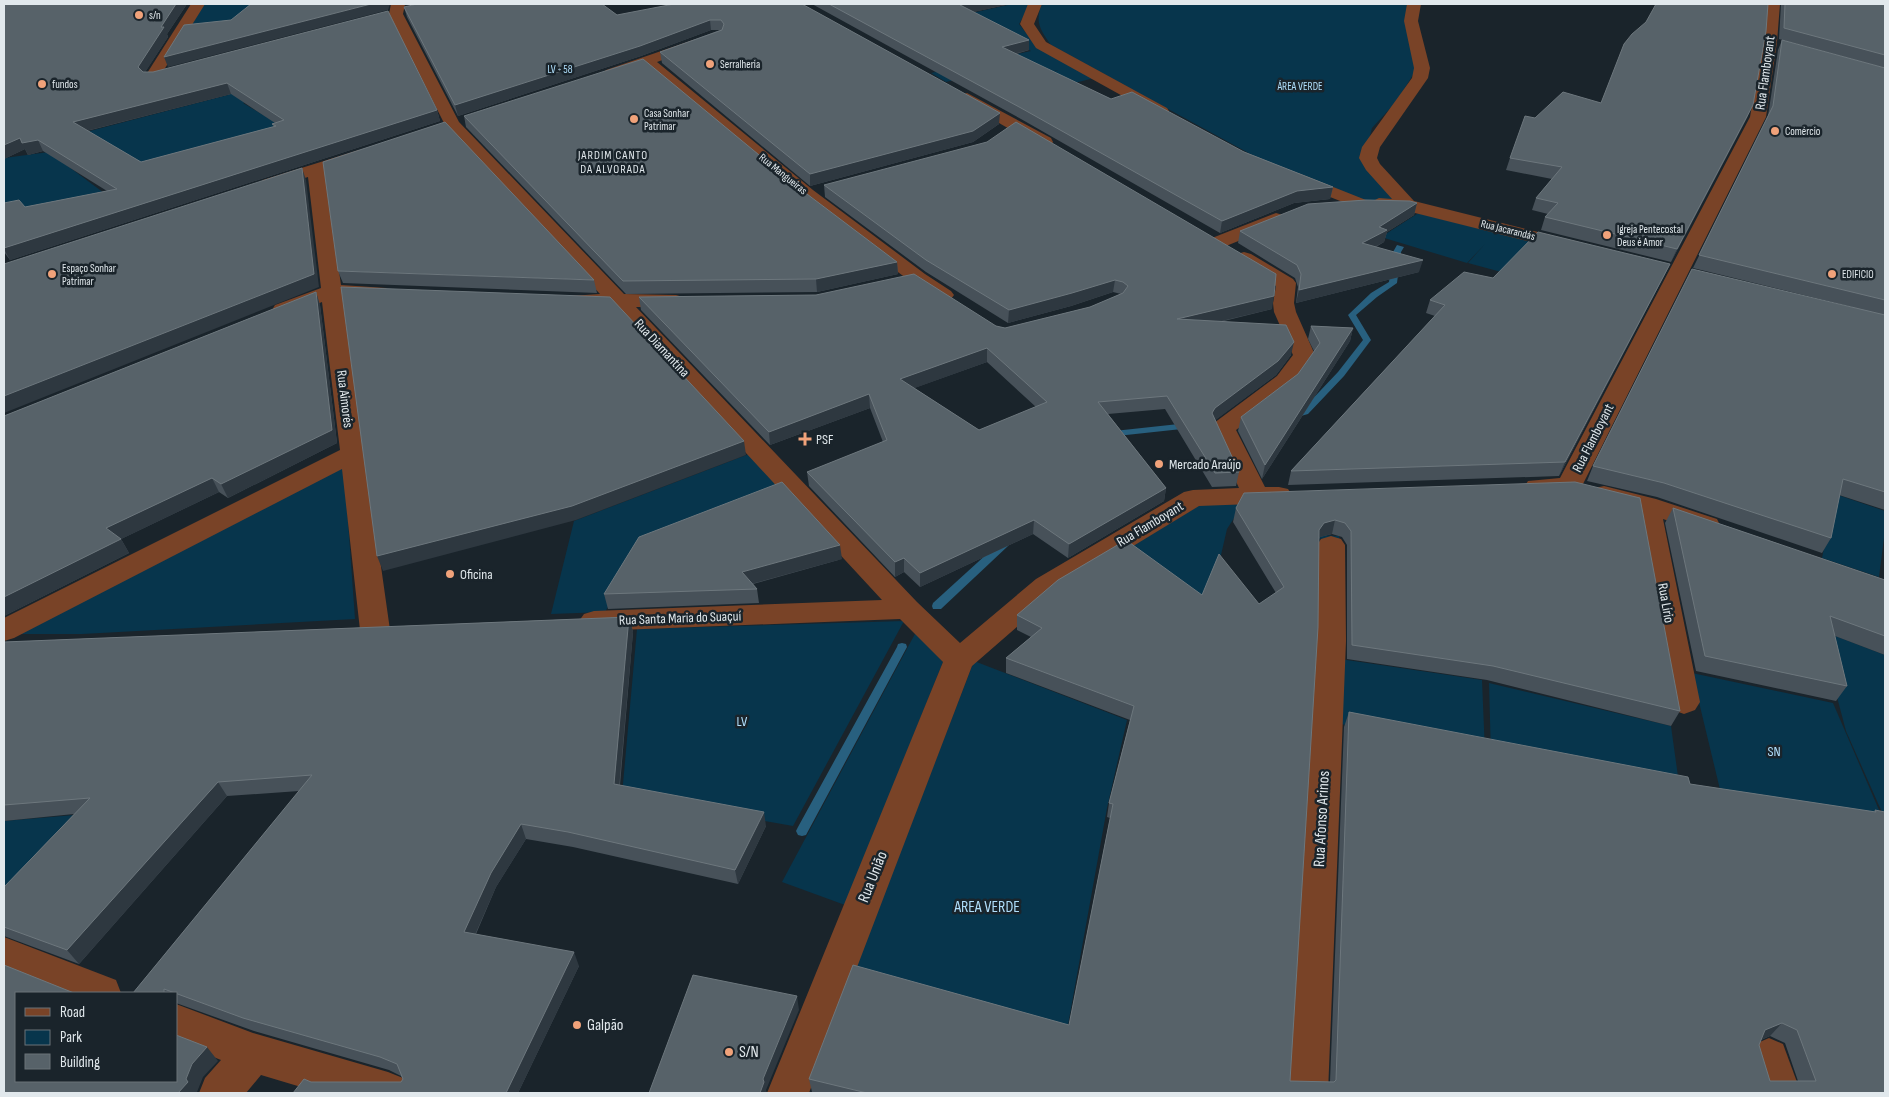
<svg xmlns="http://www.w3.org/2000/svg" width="1889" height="1097" font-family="'Sofia Sans Condensed',sans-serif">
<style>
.green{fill:#07354c;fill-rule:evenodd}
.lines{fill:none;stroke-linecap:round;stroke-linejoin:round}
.stream{fill:#28607f;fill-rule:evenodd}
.street{fill:#794327;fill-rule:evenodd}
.wall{fill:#475159;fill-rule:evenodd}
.shaded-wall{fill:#2e3840}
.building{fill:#576269;stroke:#6d777d;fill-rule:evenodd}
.poi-dot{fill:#f0a27a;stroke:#1a242b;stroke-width:2}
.labels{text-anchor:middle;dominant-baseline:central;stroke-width:5;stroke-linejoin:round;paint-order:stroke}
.far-poi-label{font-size:11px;fill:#e1e8ec;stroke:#1a242b;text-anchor:start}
.far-park-label{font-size:11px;fill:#b0dffc;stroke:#1a242b}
.far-street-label{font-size:11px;fill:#e1e8ec;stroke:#1a242b}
.far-neighbourhood-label{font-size:12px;letter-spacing:1px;fill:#e1e8ec;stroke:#1a242b}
.street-label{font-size:14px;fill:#e1e8ec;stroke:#1a242b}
.poi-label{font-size:14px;fill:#e1e8ec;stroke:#1a242b;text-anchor:start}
.park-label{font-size:14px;fill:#b0dffc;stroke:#1a242b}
.near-street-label{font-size:16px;fill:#e1e8ec;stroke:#1a242b}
.near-park-label{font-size:16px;fill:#b0dffc;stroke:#1a242b}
.near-poi-label{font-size:16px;fill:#e1e8ec;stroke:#1a242b;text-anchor:start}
</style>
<rect width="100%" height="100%" fill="#1a242b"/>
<!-- green -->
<g class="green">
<polygon points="204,4 262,4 256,13 183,34"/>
<polygon points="1012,4 1031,4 1019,24 1038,48 1094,78 1063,86 1042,76 1058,70 1031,77 1012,67 946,82 931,73 1031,51 1012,41 972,13"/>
<path d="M1042 4H1407L1405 22 1416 70 1396 102 1372 128 1364 159 1399 203 1361 200 1265 162 1051 45C1041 31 1034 22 1042 4Z"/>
<path d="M215 84 346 110 148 173 63 138 228 95ZM264 97 275 122 238 100 243 103Z"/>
<polygon points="49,152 112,199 4,216 4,158"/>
<polygon points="1420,212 1542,242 1516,276 1468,263 1485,244 1467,263 1381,237"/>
<polygon points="749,454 785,494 641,551 605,612 551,614 574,521"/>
<polygon points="344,465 355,619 82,634 14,634"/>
<polygon points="1835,494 1885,511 1885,530 1879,577 1822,558"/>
<polygon points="1245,504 1320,535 1339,536 1340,542 1300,535 1236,515 1227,529 1221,555 1202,599 1122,552 1200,505"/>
<polygon points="904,621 793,826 622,795 637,629"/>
<polygon points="916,632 943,662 845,905 782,882"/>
<polygon points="1830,634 1885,655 1885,819 1846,731 1829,667"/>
<polygon points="1340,659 1482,680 1485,753 1341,724"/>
<polygon points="974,661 1127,720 1107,808 1066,1036 852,977"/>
<polygon points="1692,673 1833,703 1885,824 1723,802"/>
<polygon points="1489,683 1671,726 1680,791 1491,755"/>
<polygon points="98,813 4,912 4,821"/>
</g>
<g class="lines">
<!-- stream -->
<g class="stream">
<polygon points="1397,245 1404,247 1401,252 1397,283 1377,297 1356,315 1371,340 1344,376 1308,414 1294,418 1291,417 1290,415 1291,413 1302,410 1338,372 1363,340 1348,315 1371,293 1389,282 1393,252"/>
<polygon points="1188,423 1192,426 1191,428 1117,436 1112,439 1108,436 1114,431"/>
<polygon points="1004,541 1009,544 1008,546 941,609 933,609 932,606 933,603 1000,542"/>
<polygon points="902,643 906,644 907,647 806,835 802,836 798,835 796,831 798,827 897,647 898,644"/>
</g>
<!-- street -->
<g class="street">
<polygon points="191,4 205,4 157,81 147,81 144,78"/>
<polygon points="391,4 405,4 403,14 459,122 624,294 676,295 683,297 687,301 683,305 676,307 636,307 917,602 960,643 1036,579 1184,492 1193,490 1239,488 1211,428 1214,423 1277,376 1293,355 1274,312 1273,303 1276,286 1237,262 1234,258 1237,254 1244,252 1251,254 1293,279 1296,283 1294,303 1296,312 1315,355 1293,386 1236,430 1265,487 1279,487 1288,489 1292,495 1288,501 1279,503 1199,506 1056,593 972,666 809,1093 767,1093 943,662 900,619 594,631 584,628 579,621 584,614 594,611 882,600 611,307 570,304 566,300 570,296 600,294 446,127 389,14"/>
<polygon points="1028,4 1042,4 1034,24 1046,42 1167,108 1169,111 1167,114 1155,114 1036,48 1020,24"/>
<polygon points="1407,4 1421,4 1418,21 1430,68 1428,78 1380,147 1377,158 1380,164 1414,201 1578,242 1581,246 1578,250 1571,252 1407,211 1379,210 1371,206 1363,210 1292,182 1289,178 1292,174 1298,173 1371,202 1379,198 1392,199 1366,170 1359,158 1362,147 1412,78 1414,68 1404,21"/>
<path d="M1766 4H1780L1777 42 1766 117 1582 486 1578 492C1563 496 1543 497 1528 493L1524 487 1528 481 1560 478 1750 117 1763 42Z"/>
<polygon points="696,39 701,40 703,43 701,46 657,62 813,190 925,274 951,291 954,295 951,299 944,301 937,299 911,282 801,198 644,66 611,78 606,76 603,73 606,70"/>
<polygon points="967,93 1051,138 1053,142 1051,146 1039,146 961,101 959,98 961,95"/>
<polygon points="359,150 365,151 368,155 365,159 325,172 341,285 386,288 389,292 386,296 379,298 343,297 390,630 385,637 375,640 365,637 360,630 342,469 14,638 4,641 4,618 340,450 322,302 291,315 283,316 275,315 272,310 275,305 321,288 308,177 269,189 263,188 260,184 263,180"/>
<polygon points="1276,213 1283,215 1285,219 1283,223 1226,246 1219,248 1212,246 1209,242 1212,238"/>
<polygon points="1604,486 1656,499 1717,519 1720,525 1717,531 1707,534 1663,519 1700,702 1695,710 1684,714 1673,710 1668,702 1635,510 1595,500 1591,494 1595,488"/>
<polygon points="1331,536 1341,539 1345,545 1346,641 1328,1093 1286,1093 1316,641 1317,545 1321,539"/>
<polygon points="4,937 116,980 121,993 57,993 4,972"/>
<polygon points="176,1004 253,1033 388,1072 403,1078 409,1093 321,1093 261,1075 246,1093 199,1093 205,1078 221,1060 176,1042"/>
<polygon points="1769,1038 1783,1044 1801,1093 1759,1093 1749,1058 1755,1044"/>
</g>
</g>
<!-- wall -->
<g class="wall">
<path d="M4 4H187L167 34 168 37 145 72 437 110 440 121 10 260 4 252V203L25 207 107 191 43 151 28 155 25 149 4 159ZM231 94 275 123 272 124 274 127 141 162 87 131Z"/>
<polygon points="802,4 999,124 973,142 810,186 662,63 660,52 720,30 711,30 641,56 458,116 407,17 404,7 617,15"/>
<polygon points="812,4 1010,4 973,12 1029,40 1029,50 1016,54 1111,99 1333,187 1330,199 1294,203 1220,233 1021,119"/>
<polygon points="1781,4 1885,4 1885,68 1779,39"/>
<polygon points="1782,40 1885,68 1885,510 1839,495 1831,538 1822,553 1657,497 1587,481 1593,466 1852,307 1693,268 1768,116 1778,50"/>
<polygon points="1601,103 1748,116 1671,262 1541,230 1545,217 1548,214 1532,210 1536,198 1552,179 1506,170 1510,158 1535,118"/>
<polygon points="464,116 799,188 897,262 898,274 817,292 626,294 466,127"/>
<path d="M824 185 1272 309 1220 322 1291 355 1276 375 1215 420 1239 472 1236 486 1212 487 1165 409 1108 414 1166 488 1164 501 1068 558 1033 534 920 587 904 572 895 577 809 486 807 472 883 442 870 408 770 445 641 310 639 297 996 326 1005 328 1090 307 1121 294 1113 292 1071 306 1008 323 926 272 825 197ZM987 362 1036 407 979 430 914 388Z"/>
<polygon points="1417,203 1414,215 1387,232 1384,242 1376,247 1419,272 1296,303 1298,287 1295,278 1238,243 1240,231"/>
<polygon points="1670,264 1664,276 1559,476 1288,485 1291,471 1435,316 1426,313 1430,300 1493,278"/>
<polygon points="338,271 594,280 597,293 343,283"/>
<polygon points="316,292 320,305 337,443 228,498 219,492 121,539 129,553 4,616 4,416"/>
<polygon points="1311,326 1353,328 1350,341 1262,479 1238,431 1241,417 1298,374 1314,351 1308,339"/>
<path d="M1575 482 1680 711 1671 726 1487 680 1347 659V545L1342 537 1332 534 1320 537 1319 539 1290 1081 1330 1082 1344 727 1349 712 1690 784 1874 812 1875 810 1885 812V1093H818L812 1092 809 1079 1069 1025 1110 818 1107 817 1109 803 1130 720 1006 673V658L1031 637 1017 630V615L1202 595 1259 604 1276 593 1233 522 1236 508ZM1770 1036 1785 1043 1798 1081H1770L1759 1045 1761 1040Z"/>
<polygon points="1673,508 1885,580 1885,655 1835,636 1847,686 1836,701 1696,671 1665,523"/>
<polygon points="842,559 753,584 757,589 759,603 608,609 604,594"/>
<polygon points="629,617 633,632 620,785 766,826 738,884 573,847 526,839 496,887 476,934 579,966 518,1093 293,1093 311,1082 401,1082 403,1079 401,1076 389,1070 254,1031 176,1003 176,993 133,993 299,791 227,796 79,964 4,936 4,887 74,814 4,821 4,642"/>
</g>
<!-- shaded-wall -->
<g class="shaded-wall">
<polygon points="176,4 187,4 167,34 168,37 142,77 138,67 161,27"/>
<polygon points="371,4 390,4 388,10 168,67 164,57"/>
<polygon points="967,4 1010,4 960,15 960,5"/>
<polygon points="710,20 711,30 641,56 458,116 455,105"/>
<polygon points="1029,40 1029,50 1002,57 1002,47"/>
<polygon points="227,83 231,94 78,133 73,122"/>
<polygon points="1753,105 1748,116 1671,262 1677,249"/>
<polygon points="437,110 440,121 10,260 4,249 4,248"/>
<polygon points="1000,113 999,124 973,142 810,186 810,174"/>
<polygon points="20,138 38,140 43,151 28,155 25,149 4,159 4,145"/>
<polygon points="302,168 306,180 319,287 4,413 4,396"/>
<polygon points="1333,187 1330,199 1294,203 1220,233 1222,221 1297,191"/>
<polygon points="1417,203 1414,215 1387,232 1384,242 1359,255 1362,243 1379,227"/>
<polygon points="1423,260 1419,272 1296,303 1299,290"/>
<polygon points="897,262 898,274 817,292 816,279"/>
<polygon points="1670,264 1664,276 1559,476 1565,462"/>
<polygon points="1115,280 1113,292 1071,306 1008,323 1009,310"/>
<polygon points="316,292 320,305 337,443 228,498 221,484"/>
<polygon points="1274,296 1272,309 1175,332 1177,319"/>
<polygon points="1353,328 1350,341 1262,479 1265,465"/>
<polygon points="1294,342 1291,355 1276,375 1213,422 1212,413 1215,408"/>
<polygon points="987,348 987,362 901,393 900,379"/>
<polygon points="869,394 870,408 770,445 769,432"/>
<polygon points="744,441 746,455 576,520 383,571 377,556"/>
<polygon points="212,478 219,492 115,542 106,528"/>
<polygon points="1166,488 1164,501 1068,558 1069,544"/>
<polygon points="1034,520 1033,534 920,587 920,573"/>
<polygon points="1335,520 1332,534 1320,537 1315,544 1319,530 1324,523"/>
<polygon points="121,539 129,553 4,616 4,597"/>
<polygon points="840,545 842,559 744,586 742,572"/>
<polygon points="904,558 904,572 895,577 895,562"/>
<polygon points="629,617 633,632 618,799 614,784"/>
<polygon points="218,782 227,796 79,964 67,950"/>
<polygon points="764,812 766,826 738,884 735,870"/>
<polygon points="521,824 526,839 496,887 470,946 464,932 491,873"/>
<polygon points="574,952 579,966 518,1093 506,1093"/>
<polygon points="797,996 799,1010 766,1090 767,1093 760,1093 763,1079"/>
<polygon points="1782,1023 1770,1036 1753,1043 1765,1030"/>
<polygon points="207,1047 218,1061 203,1077 197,1092 198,1093 178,1093 186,1079 192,1064"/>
</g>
<!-- building -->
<g class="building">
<path d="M4 4H176L161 27H164L138 67 143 72H153L388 11 437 110 4 248V203L19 200 25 207 117 189 38 140 22 143 20 138 4 145ZM227 83 284 120 272 124 276 126 141 162 73 122Z"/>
<polygon points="251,4 371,4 164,57 184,25 231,20"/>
<polygon points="417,4 602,4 617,15 674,4 802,4 1000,113 973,131 810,174 660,52 722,30 724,24 721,20 710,20 640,46 455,105 404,7"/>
<polygon points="829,4 967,4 960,5 1029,40 1002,47 1111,99 1132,92 1244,152 1333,187 1297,191 1222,221 1021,108"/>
<polygon points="1656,4 1768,4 1766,31 1753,105 1677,249 1545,217 1558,203 1536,198 1562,167 1510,158 1525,116 1535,118 1563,92 1601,103 1624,44 1632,34 1646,22"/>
<polygon points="1785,4 1885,4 1885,55 1784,28"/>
<polygon points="1782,40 1885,68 1885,300 1699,255 1773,106"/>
<polygon points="643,59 799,188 897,262 816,279 623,281 464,116"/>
<polygon points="445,122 594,280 338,271 323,162"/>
<path d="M1016 122 1276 274 1274 296 1177 319 1286 325 1294 342 1278 361 1215 408 1212 413 1239 472 1215 473 1167 396 1098 402 1166 488 1069 544 1034 520 920 573 904 558 895 562 807 472 887 440 869 394 769 432 639 297 816 295 914 274 996 326 1005 328 1090 307 1123 293 1128 286 1123 282 1115 280 1072 293 1009 310 926 260 824 185 987 142ZM987 348 1047 402 979 430 900 379Z"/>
<polygon points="302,168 314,274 4,396 4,264"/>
<polygon points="1366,200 1410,201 1417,203 1379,227 1387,230 1362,243 1423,260 1299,290 1301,274 1297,265 1240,231 1308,204"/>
<polygon points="1538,232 1670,264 1565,462 1291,471 1445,305 1430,300 1464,272 1493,278"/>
<polygon points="1692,269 1885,315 1885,492 1843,479 1831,538 1664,483 1593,466"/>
<polygon points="341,287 610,297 744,441 572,506 377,556"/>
<polygon points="316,292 332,430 221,484 212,478 106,528 121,539 4,597 4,416"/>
<polygon points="1311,326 1353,328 1265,465 1241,417 1298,374 1320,343"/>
<polygon points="782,482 840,545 742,572 757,589 604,594 639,537"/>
<path d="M1575 482 1640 498 1680 711 1493 666 1352 645 1351 531 1345 523 1335 520 1324 523 1319 530 1318 627 1290 1081 1334 1082 1336 1080 1349 712 1688 777 1690 784 1876 812 1875 810 1885 812V1093H867L809 1079 853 965 1069 1025 1113 804 1109 803 1134 706 1006 658 1042 628 1017 615 1058 580 1126 540 1202 595 1219 554 1259 604 1284 587 1236 508 1244 493ZM1782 1023 1797 1030 1816 1081H1770L1759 1045 1765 1030Z"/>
<polygon points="1673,508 1885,580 1885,636 1830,616 1847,686 1705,656"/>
<polygon points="629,617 614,784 764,812 735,870 568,832 521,824 491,873 464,932 574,952 506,1093 293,1093 304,1079 311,1082 401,1082 403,1079 397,1064 380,1057 243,1018 164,989 164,993 133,993 312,775 218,782 67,950 4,927 4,887 90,798 4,805 4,642"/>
<polygon points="4,965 74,993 16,993 16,1081 176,1081 176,1035 207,1047 192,1064 186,1079 188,1082 178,1093 4,1093"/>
<polygon points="693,975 797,996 763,1079 764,1082 760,1093 649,1093"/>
</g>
<!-- markers -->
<g class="poi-dot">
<circle cx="139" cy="15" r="5"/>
<circle cx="710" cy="64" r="5"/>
<circle cx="42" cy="84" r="5"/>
<circle cx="634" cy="119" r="5"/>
<circle cx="1775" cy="131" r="5"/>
<circle cx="1607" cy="235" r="5"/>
<circle cx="52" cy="274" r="5"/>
<circle cx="1832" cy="274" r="5"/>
<path d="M802.5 431.5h5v5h5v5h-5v5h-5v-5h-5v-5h5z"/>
<circle cx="1159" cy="464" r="5"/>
<circle cx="450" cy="574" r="5"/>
<circle cx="577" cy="1025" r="5"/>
<circle cx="729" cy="1052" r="5"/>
</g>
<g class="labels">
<!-- far-poi labels -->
<g class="far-poi-label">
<text x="149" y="15">s/n</text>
<text x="720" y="64">Serralheria</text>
<text x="52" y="84">fundos</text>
<text x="644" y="113">Casa Sonhar<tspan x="644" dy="13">Patrimar</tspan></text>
<text x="1785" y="131">Comércio</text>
<text x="1617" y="229">Igreja Pentecostal<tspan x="1617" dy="13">Deus é Amor</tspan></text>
<text x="62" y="268">Espaço Sonhar<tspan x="62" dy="13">Patrimar</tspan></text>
<text x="1842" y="274">EDIFICIO</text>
</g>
<!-- far-park labels -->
<g class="far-park-label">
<text x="560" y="69">LV - 58</text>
<text x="1300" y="86">ÁREA VERDE</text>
</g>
<!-- far-street labels -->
<g class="far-street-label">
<text transform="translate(783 174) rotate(39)">Rua Mangueiras</text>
<text transform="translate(1508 230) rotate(14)">Rua Jacarandás</text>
</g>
<!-- far-neighbourhood labels -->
<g class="far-neighbourhood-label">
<text x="613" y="155">JARDIM CANTO<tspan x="613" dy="14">DA ALVORADA</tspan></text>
</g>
<!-- street labels -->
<g class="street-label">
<text transform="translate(1765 73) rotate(-82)">Rua Flamboyant</text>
<text transform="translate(662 348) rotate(47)">Rua Diamantina</text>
<text transform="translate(345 399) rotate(83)">Rua Aimorés</text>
<text transform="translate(1593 438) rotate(-63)">Rua Flamboyant</text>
<text transform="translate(1150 524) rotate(-31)">Rua Flamboyant</text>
<text transform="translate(1666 603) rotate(80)">Rua Lírio</text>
<text transform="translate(680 618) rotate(-2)">Rua Santa Maria do Suaçuí</text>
</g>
<!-- poi labels -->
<g class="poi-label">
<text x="816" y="439">PSF</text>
<text x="1169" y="464">Mercado Araújo</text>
<text x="460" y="574">Oficina</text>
</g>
<!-- park labels -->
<g class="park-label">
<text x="742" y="721">LV</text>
<text x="1774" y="751">SN</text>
</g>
<!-- near-street labels -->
<g class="near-street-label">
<text transform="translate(1322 819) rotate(-87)">Rua Afonso Arinos</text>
<text transform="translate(873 877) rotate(-68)">Rua União</text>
</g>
<!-- near-park labels -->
<g class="near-park-label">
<text x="987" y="907">AREA VERDE</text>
</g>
<!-- near-poi labels -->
<g class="near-poi-label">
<text x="587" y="1025">Galpão</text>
<text x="739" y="1052">S/N</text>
</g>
</g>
<!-- border -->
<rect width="1889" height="1097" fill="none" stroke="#e1e8ec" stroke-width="10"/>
<!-- legend -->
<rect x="15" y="992" width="162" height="90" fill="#1a242b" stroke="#6a7278"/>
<rect x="25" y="1008" width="25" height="8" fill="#794327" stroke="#6a7278"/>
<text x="60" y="1017" font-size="15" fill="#e1e8ec">Road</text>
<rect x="25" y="1030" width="25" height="15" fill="#07354c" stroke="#6a7278"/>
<text x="60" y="1042" font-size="15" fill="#e1e8ec">Park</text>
<rect x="25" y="1054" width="25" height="15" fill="#576269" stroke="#6a7278"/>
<text x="60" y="1067" font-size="15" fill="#e1e8ec">Building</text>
</svg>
